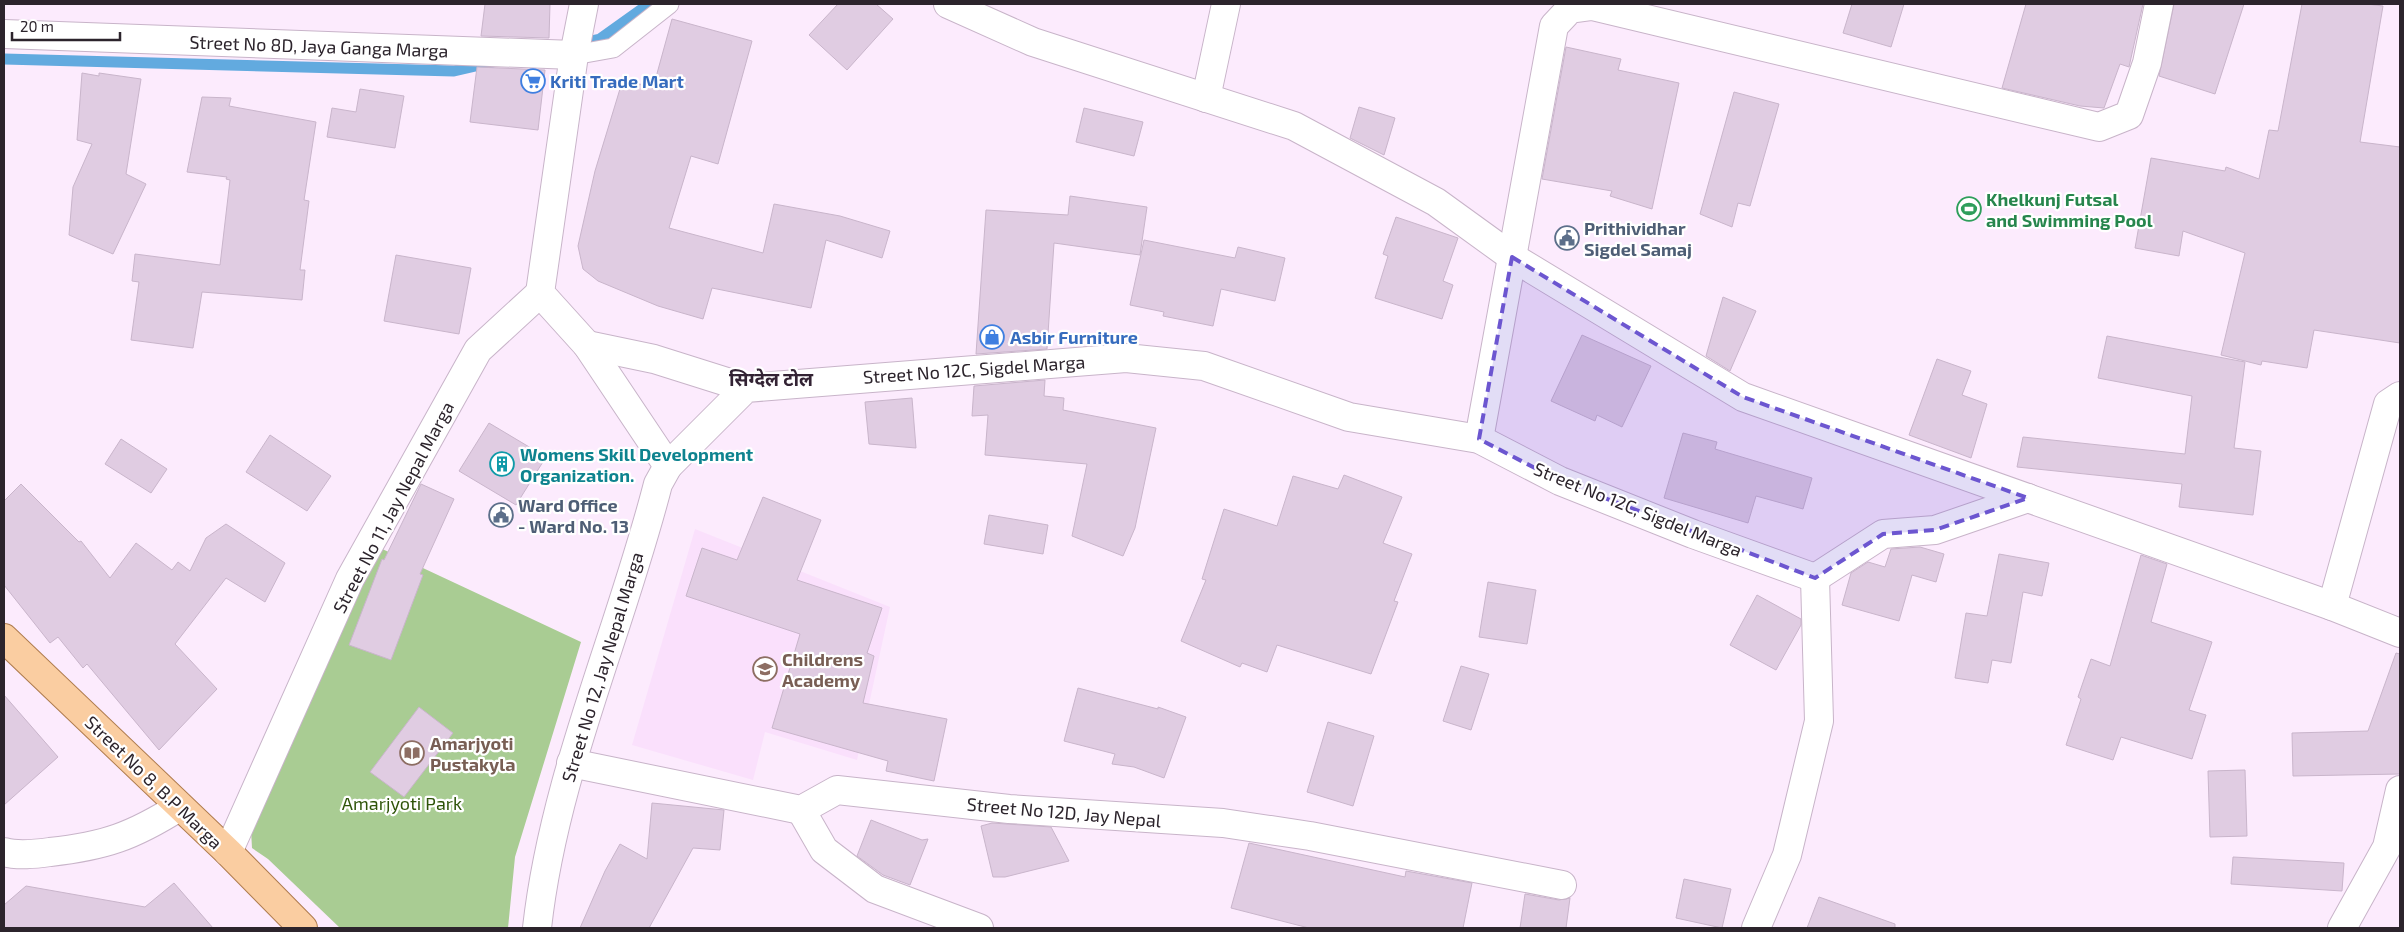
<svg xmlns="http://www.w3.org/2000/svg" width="2404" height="932" font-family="'Exo 2','Noto Sans Devanagari',sans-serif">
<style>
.built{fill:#fae0fc}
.green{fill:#a9cc93}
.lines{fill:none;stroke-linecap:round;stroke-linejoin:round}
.stream{stroke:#62aadf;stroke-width:11}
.building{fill:#e0cce2;stroke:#c9b5cb}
.service-casing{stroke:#c8b4c9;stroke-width:21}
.minor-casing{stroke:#c8b4c9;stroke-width:30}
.tertiary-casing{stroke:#c8b4c9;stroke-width:30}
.primary-casing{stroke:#af7c4f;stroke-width:30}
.service{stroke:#fff;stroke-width:19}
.minor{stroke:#fff;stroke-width:28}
.tertiary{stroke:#fff;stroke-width:28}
.primary{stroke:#facda1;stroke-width:28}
.marked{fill:#6c56d0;fill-opacity:0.2;stroke:#6c56d0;stroke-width:4;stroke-dasharray:10 6;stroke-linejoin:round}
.labels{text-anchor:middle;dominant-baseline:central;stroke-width:4.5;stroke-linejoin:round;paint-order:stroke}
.street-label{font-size:18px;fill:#2c242c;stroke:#fff}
.shop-label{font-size:18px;font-weight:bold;fill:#366cbe;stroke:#fff;text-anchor:start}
.leisure-label{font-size:18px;font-weight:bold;fill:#27864d;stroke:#fff;text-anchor:start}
.service-label{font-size:18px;font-weight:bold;fill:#4e5e75;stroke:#fff;text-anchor:start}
.culture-label{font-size:18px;font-weight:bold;fill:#0d838f;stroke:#fff;text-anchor:start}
.education-label{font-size:18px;font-weight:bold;fill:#785e54;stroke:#fff;text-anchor:start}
.park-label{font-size:18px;fill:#2e5409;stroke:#fff}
.neighbourhood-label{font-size:19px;font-weight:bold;fill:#332334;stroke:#fff}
</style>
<rect width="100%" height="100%" fill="#fcebfd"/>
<!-- built -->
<polygon class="built" points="695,529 890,607 857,760 765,732 753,780 632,745"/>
<!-- green -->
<polygon class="green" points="378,547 581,642 515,857 508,928 340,928 268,859 252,848 251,830"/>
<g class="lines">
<!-- stream -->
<g class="stream">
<polyline points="577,44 600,39 649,4"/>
<polyline points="4,59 454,71 493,62"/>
</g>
</g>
<!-- building -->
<g class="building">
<polygon points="485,4 550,4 549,38 481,36"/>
<polygon points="838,4 876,4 893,19 847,70 809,35"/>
<polygon points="1852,4 1904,4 1891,47 1843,33"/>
<polygon points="2026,4 2143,4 2129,67 2120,64 2104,108 2080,106 2002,88"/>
<polygon points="2174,4 2244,4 2215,94 2159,76"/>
<polygon points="2302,4 2367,4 2383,6 2360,142 2400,147 2400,343 2314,330 2307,368 2262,361 2261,365 2221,355 2245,253 2183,231 2179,256 2135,248 2151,158 2225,171 2226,167 2259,179 2269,130 2278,131"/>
<polygon points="672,19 752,41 718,164 691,156 669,228 763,253 774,204 840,216 890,231 882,258 826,240 811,308 712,288 703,319 658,306 598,281 583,269 578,246 595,171 623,79 653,88"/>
<polygon points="1566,47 1621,59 1618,70 1679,83 1652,209 1610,196 1612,191 1542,179"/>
<polygon points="477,67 545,70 538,130 470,122"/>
<polygon points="82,73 99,76 99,73 141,79 126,174 146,184 113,254 69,235 73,187 92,144 77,140"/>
<polygon points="360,89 404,96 395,148 327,137 332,108 356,112"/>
<polygon points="1734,92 1779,104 1750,206 1738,203 1732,227 1700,214"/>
<polygon points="202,97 231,98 229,106 316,122 304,200 309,201 300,270 305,270 302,300 202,292 193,348 131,340 139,282 132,281 135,254 220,265 230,180 226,179 227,177 187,172"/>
<polygon points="1359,107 1395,118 1384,155 1350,138"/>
<polygon points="1084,108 1143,122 1134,156 1076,142"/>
<polygon points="1070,196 1147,207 1140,255 1054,243 1047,349 976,354 986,210 1068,215"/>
<polygon points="1396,217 1458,238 1443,281 1453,285 1442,319 1375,298 1388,256 1383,254"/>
<polygon points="1144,240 1235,258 1238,247 1285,258 1275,301 1221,289 1213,326 1163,316 1164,312 1130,305"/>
<polygon points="396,255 471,268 459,334 384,321"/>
<polygon points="1723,297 1756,311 1730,371 1706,356"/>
<polygon points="1582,335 1651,366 1622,427 1597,415 1595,421 1551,401"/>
<polygon points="2107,336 2245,362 2234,448 2261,451 2253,515 2179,507 2182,484 2017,467 2023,437 2185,454 2192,396 2098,378"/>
<polygon points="1937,359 1971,371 1962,395 1987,404 1971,458 1909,435"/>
<polygon points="1045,380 1044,396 1064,398 1063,410 1156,428 1135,528 1123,556 1072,536 1087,464 985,455 988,415 972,416 974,386"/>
<polygon points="912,398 916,448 869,444 865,402"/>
<polygon points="489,423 546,457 516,505 459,471"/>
<polygon points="1683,433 1717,442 1715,449 1812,478 1803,509 1756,496 1748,523 1664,498"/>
<polygon points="270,435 331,476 307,511 246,472"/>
<polygon points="121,439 167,469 151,493 105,464"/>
<polygon points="1344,475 1402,497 1383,543 1412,554 1394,601 1398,602 1371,674 1277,645 1267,672 1242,663 1240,667 1181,641 1206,580 1202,579 1224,509 1277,526 1293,476 1338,489"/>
<polygon points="21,484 79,542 81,541 110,578 136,543 172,570 178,562 190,571 206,538 226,524 285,563 265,602 226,578 175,644 217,689 159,750 87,664 83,668 58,637 50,643 4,585 4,501"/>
<polygon points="421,484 454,499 420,574 423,575 391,660 349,645 382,559 384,560"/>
<polygon points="763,497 821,520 797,580 882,608 867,653 874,656 863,703 947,719 934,781 886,771 888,761 772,728 800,634 686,596 702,548 737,560"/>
<polygon points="989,515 1048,525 1043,554 984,544"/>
<polygon points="1920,547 1944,554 1936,582 1912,575 1899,621 1842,605 1851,573 1868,562 1885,567 1891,549"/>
<polygon points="1999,554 2049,563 2042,596 2023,592 2011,663 1992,660 1988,683 1955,678 1966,613 1987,616"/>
<polygon points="2141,555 2167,564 2151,622 2212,642 2189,710 2206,715 2192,759 2121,737 2113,760 2066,745 2081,699 2078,697 2091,659 2110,666"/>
<polygon points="1488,582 1536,590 1527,644 1479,637"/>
<polygon points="1757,595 1801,619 1801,625 1776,670 1730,645"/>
<polygon points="2396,653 2400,654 2400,774 2293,776 2292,733 2368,731"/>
<polygon points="1461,666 1489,674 1471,730 1443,721"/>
<polygon points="1078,688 1158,709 1158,707 1186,717 1164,778 1134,767 1112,764 1115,754 1064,741"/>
<polygon points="4,695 58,757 4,805"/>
<polygon points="419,707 453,733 404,797 370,772"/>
<polygon points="1328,722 1374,736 1353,806 1307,792"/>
<polygon points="2245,770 2247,836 2210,837 2208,771"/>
<polygon points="652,803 724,810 720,850 693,848 649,928 580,928 605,871 620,844 647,859"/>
<polygon points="871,820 922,840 928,839 910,885 883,875 857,856"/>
<polygon points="992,823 1051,827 1069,861 1005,877 993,877 981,826"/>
<polygon points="1249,843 1405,877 1406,871 1472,883 1463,928 1309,928 1231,908"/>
<polygon points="2233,857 2344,863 2342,891 2231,884"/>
<polygon points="1684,879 1731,889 1722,928 1676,918"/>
<polygon points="174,883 213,928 4,928 4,905 26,886 145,907"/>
<polygon points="1525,894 1559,900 1570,898 1566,928 1520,928"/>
<polygon points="1819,897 1895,924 1895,928 1807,928"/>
</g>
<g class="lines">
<!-- service casing -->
<g class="service-casing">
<polyline id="service" points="574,55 613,48 669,4"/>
</g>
<!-- minor casing -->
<g class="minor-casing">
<g id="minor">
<polyline points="948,4 1033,42 1294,126 1436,202 1512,257 1743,397 2332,606 2400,633"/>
<polyline points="4,34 574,55"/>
<polyline points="1206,98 1226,4"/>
<polyline points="587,345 654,359 746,388"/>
<polyline points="1479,439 1554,26 1570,9 1592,6 2099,127 2129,115 2147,63 2159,4"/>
<polyline points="668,466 746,388 1126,358 1204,366 1349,417 1479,439 1560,481 1693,534 1815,578"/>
<polyline points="1815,578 1883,534 1935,530 2028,498"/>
<polyline points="2332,606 2388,404 2400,396"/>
<polyline points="571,763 801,810 837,790 1009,809 1223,823 1310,836 1562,885"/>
<polyline points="801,810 824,850 875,889 979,928"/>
<path d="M4 852C18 856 35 854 50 852 105 846 133 836 179 807"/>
<polyline points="1756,928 1787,855 1819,721 1815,578"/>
<polyline points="2342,928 2387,847 2400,790"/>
</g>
</g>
<!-- tertiary casing -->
<g class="tertiary-casing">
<g id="tertiary">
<polyline points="228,852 350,579 478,350 540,293"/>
<path d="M537 928C554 775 620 633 658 484L668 466 587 345 540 293 574 55 584 4"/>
</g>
</g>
<!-- primary casing -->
<g class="primary-casing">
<polyline id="primary" points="4,638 228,852 303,928"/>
</g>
<!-- service -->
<use href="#service" class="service"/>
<!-- minor -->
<use href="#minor" class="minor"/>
<!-- tertiary -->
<use href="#tertiary" class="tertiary"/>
<!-- primary -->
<use href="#primary" class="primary"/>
</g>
<!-- marked area -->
<path class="marked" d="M1512 257 1743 397 2028 498 1935 530 1883 534 1815 578 1560 481 1479 439Z"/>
<!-- icons -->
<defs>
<g id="supermarket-ring" transform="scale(1.25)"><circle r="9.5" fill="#fff" stroke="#3f7fe0" stroke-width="1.5"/><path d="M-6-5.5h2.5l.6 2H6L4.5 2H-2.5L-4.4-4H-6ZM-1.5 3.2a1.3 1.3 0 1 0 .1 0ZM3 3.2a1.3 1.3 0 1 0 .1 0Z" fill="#3f7fe0"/></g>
<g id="stadium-ring" transform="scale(1.25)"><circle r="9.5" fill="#fff" stroke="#2e9e5b" stroke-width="1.5"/><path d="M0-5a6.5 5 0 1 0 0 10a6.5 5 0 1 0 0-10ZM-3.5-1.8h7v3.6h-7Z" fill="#2e9e5b"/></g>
<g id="civic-ring" transform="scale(1.25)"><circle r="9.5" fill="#fff" stroke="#5c6f8a" stroke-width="1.5"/><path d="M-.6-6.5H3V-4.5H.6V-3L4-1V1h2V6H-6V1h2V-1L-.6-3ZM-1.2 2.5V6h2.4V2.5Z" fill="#5c6f8a"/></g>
<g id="shop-ring" transform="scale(1.25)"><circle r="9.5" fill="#fff" stroke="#3f7fe0" stroke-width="1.5"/><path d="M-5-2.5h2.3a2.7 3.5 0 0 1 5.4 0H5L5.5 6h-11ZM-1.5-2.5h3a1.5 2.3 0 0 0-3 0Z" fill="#3f7fe0"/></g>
<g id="building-ring" transform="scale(1.25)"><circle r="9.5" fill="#fff" stroke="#0f9aa8" stroke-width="1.5"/><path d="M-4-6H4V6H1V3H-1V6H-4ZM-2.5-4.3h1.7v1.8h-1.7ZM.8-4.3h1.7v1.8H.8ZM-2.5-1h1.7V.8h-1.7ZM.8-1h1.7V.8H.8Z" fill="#0f9aa8"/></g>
<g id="school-ring" transform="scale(1.25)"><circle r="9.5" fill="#fff" stroke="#8d6e63" stroke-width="1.5"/><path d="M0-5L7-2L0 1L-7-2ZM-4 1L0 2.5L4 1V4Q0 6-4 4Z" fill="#8d6e63"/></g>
<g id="library-ring" transform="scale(1.25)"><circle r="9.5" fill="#fff" stroke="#8d6e63" stroke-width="1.5"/><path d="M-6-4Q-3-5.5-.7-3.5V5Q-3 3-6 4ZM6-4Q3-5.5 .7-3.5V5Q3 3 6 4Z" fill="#8d6e63"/></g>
</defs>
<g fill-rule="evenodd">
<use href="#supermarket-ring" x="533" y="81"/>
<use href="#stadium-ring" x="1969" y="209"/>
<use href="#civic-ring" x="1567" y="238"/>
<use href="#shop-ring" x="992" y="337"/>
<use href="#building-ring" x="502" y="464"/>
<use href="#civic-ring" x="501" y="515"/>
<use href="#school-ring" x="765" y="669"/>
<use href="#library-ring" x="412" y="753"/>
</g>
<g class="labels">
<!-- street labels -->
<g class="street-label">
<text transform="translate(319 46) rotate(2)">Street No 8D, Jaya Ganga Marga</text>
<text transform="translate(974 369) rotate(-4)">Street No 12C, Sigdel Marga</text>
<text transform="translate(393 507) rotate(-62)">Street No 11, Jay Nepal Marga</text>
<text transform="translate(1638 509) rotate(22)">Street No 12C, Sigdel Marga</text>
<text transform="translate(602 667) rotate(-73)">Street No 12, Jay Nepal Marga</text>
<text transform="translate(154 782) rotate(44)">Street No 8, B.P Marga</text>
<text transform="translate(1064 812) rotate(5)">Street No 12D, Jay Nepal</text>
</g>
<!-- shop labels -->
<g class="shop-label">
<text x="550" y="81">Kriti Trade Mart</text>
<text x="1010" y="337">Asbir Furniture</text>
</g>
<!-- leisure labels -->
<g class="leisure-label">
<text x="1986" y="199">Khelkunj Futsal<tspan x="1986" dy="21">and Swimming Pool</tspan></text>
</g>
<!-- service labels -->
<g class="service-label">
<text x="1584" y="228">Prithividhar<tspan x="1584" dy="21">Sigdel Samaj</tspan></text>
<text x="518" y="505">Ward Office<tspan x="518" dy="21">- Ward No. 13</tspan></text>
</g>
<!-- culture labels -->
<g class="culture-label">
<text x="520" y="454">Womens Skill Development<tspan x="520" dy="21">Organization.</tspan></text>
</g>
<!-- education labels -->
<g class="education-label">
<text x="782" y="659">Childrens<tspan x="782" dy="21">Academy</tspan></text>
<text x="430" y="743">Amarjyoti<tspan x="430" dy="21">Pustakyla</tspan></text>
</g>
<!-- park labels -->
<g class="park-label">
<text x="402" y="803">Amarjyoti Park</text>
</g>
<!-- neighbourhood labels -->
<g class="neighbourhood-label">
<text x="771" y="378">सिग्देल टोल</text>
</g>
</g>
<!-- border -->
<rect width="2404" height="932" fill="none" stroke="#2c242c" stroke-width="10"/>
<!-- scale -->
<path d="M12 32v8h108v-8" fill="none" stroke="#2c242c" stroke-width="2.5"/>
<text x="20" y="32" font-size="15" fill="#2c242c" stroke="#ffffff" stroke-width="4" paint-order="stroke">20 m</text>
</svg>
